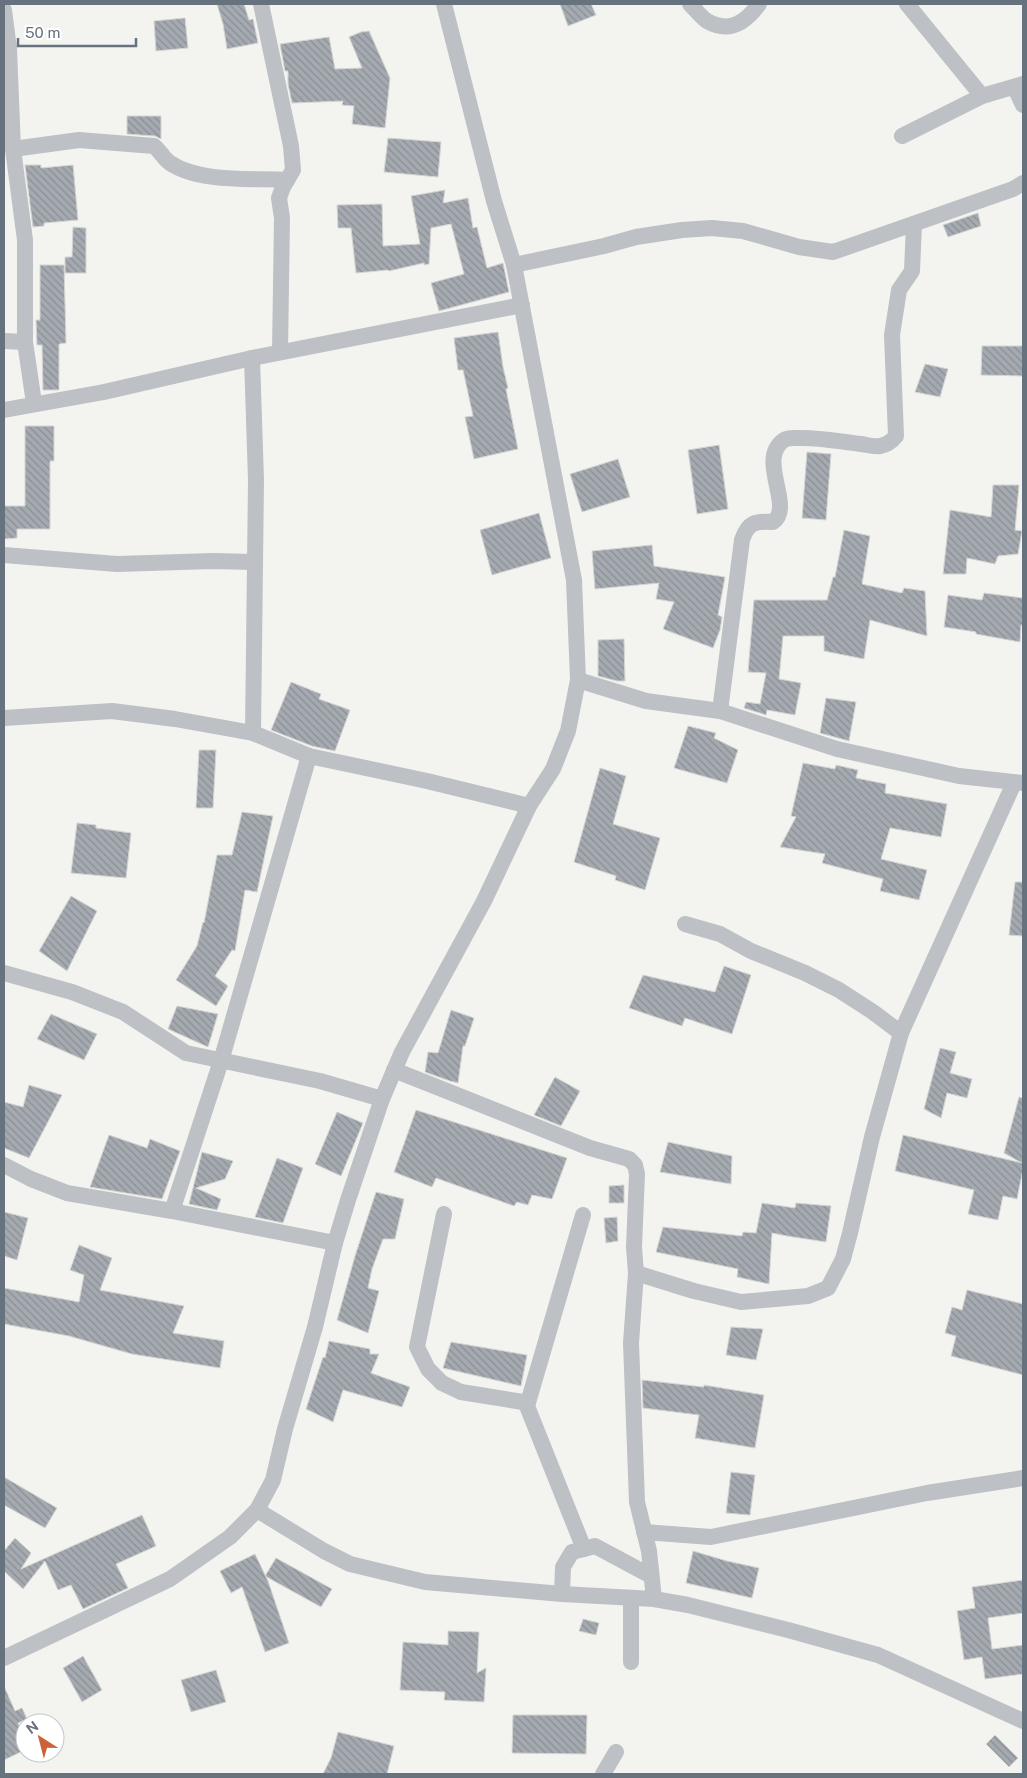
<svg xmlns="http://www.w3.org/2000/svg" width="1027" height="1778" font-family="'Public Sans',sans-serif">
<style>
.building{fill:url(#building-back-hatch);stroke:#d5d5d3}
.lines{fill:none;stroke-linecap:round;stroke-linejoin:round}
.street{stroke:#bdc0c4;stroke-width:16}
</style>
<defs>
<pattern id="building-back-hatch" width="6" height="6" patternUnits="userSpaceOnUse" patternTransform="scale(1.25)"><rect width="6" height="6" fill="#a4aab0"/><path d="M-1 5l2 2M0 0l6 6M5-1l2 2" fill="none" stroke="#898f94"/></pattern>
</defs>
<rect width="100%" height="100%" fill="#f3f4f0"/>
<!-- building -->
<g class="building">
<polygon points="217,4 244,4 249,20 253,19 258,43 227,49 223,24"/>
<polygon points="560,4 591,4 596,15 568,26"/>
<polygon points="185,18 188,48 156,51 154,21"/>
<polygon points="369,31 390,78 385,128 352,124 354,106 342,105 343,101 292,103 288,84 288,71 285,71 280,44 329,37 335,69 362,68 349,37 361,32"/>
<polygon points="127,116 161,116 161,139 155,136 127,134"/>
<polygon points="388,138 441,142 438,177 384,172"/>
<polygon points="25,165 41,165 41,168 73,165 78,220 44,223 44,226 33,227"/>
<polygon points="445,190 443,203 468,198 473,228 477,227 487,268 503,263 509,292 439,311 431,283 464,274 451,224 431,228 429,264 424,265 424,263 389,271 388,270 356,273 351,228 338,228 337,205 382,204 383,246 420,244 411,196"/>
<polygon points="978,213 981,226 948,237 943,225"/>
<polygon points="73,227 86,228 86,273 65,273 65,257 72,257"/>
<polygon points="40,265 64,265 66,343 59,344 59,390 43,390 42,345 37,345 36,320 40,320"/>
<polygon points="498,332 503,367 508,388 506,389 518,449 474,459 465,417 473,416 463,370 458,370 454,338"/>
<polygon points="982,346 1023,346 1023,376 981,375"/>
<polygon points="925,364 948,369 940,397 915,392"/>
<polygon points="25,426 54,426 54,461 50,461 50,529 17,529 17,538 4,539 4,506 25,506"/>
<polygon points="719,445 728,509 697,514 688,450"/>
<polygon points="807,452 831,454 826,520 802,518"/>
<polygon points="618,459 630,497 582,512 570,474"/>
<polygon points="993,485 1019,485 1015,530 1022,531 1018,554 998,556 995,564 967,558 966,574 943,574 950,510 991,517"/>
<polygon points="539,513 551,558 492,575 480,530"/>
<polygon points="844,530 870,536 862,584 902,593 904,588 925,591 927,636 870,620 864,659 824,651 824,636 783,636 779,679 801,683 795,715 767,710 766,715 744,708 746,702 760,704 766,673 748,672 754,600 827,600 833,577 835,577"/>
<polygon points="652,545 654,566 725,577 718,615 722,617 720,630 713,648 663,629 674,602 656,599 659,583 595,589 592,551"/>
<polygon points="984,593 1023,598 1023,625 1021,625 1020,642 976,634 976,632 944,627 948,595 982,600"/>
<polygon points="624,639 625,681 617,681 598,676 598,640"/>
<polygon points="291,682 321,694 319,699 350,710 335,751 312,746 271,730"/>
<polygon points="826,698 856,702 849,741 820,733"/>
<polygon points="688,726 716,733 714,738 738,750 727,783 674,768"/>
<polygon points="199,750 216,750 213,808 196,808"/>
<polygon points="803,763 835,769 836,765 858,770 856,778 886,784 885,793 947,804 941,837 890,828 881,859 927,870 919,900 880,891 883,879 822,863 825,854 780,847 796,817 791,816"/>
<polygon points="600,768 626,776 613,824 660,838 645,890 615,880 616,876 574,862"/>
<polygon points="242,812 273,816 257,892 245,890 235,951 232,950 215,976 228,986 216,1006 176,980 197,946 203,922 204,923 217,855 232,855"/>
<polygon points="77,823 96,825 96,828 131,833 126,878 71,873"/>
<polygon points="1015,882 1023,882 1023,936 1009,935"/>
<polygon points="71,896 97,911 67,971 39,951"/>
<polygon points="724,966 751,975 732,1034 685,1018 682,1026 629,1008 643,975 715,992"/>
<polygon points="177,1006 218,1014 208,1047 168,1029"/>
<polygon points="451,1010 474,1018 465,1046 463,1046 458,1083 450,1081 425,1072 428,1052 438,1053"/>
<polygon points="51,1014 97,1034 84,1060 37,1039"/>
<polygon points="940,1048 956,1052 950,1073 972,1079 967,1098 947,1093 941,1118 924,1109"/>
<polygon points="555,1077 580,1091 561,1126 534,1115"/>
<polygon points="29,1085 62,1095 29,1158 4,1148 4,1102 23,1107"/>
<polygon points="1019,1097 1023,1098 1023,1169 1017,1199 1003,1196 998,1220 968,1214 974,1190 895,1171 903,1135 1022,1163 1004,1153"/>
<polygon points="416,1110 567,1158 552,1199 532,1195 528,1205 517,1202 514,1206 436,1178 432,1187 394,1172"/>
<polygon points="337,1112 363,1123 341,1176 315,1164"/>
<polygon points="109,1135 147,1148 150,1139 180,1151 162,1199 90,1187"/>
<polygon points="668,1142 732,1156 731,1184 660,1172"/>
<polygon points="202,1152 233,1161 225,1179 196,1188 221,1199 217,1210 189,1204"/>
<polygon points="277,1158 303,1168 283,1223 255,1217"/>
<polygon points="624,1185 624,1203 609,1203 609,1186"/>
<polygon points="376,1192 404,1199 395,1239 383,1239 372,1269 368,1288 379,1291 368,1333 337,1320 355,1256"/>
<polygon points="762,1203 795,1208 796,1203 831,1206 826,1242 787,1236 772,1233 769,1284 737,1277 738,1269 656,1252 663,1227 742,1236 743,1232 756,1233"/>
<polygon points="4,1212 28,1218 17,1260 4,1256"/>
<polygon points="617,1217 618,1241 606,1243 604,1218"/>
<polygon points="79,1245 112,1258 100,1290 184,1306 173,1333 224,1341 220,1368 132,1354 69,1336 4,1324 4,1288 79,1302 84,1275 70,1270"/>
<polygon points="967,1290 1023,1304 1023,1375 951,1356 956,1336 945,1333 952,1307 962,1310"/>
<polygon points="731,1327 763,1329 756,1360 726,1355"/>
<polygon points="329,1341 370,1349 370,1354 379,1354 371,1373 410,1387 402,1407 343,1390 333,1422 306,1409 323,1357 325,1358"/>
<polygon points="451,1342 527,1355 521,1386 443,1368"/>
<polygon points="642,1380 704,1387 704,1385 764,1395 755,1448 695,1438 699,1415 643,1408"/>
<polygon points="731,1472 755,1475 750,1515 726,1513"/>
<polygon points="4,1477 57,1508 45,1528 4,1505"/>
<polygon points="142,1515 156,1546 116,1564 128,1588 83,1609 71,1585 58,1590 45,1561 23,1589 4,1571 4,1551 15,1538 31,1553 21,1569"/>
<polygon points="693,1551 727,1561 759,1568 752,1598 686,1583"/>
<polygon points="255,1554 268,1581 289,1643 265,1652 242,1587 231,1593 220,1571"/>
<polygon points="276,1558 332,1589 321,1607 265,1576"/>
<polygon points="1023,1580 1023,1613 988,1618 992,1649 1023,1645 1023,1674 985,1679 982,1657 964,1660 957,1611 975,1608 972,1587"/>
<polygon points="583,1619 599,1623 596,1635 579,1631"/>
<polygon points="448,1631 479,1632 477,1673 486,1668 484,1702 444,1700 445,1692 400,1690 403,1642 448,1645"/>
<polygon points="83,1656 102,1690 82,1702 63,1668"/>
<polygon points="216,1670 226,1702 191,1712 181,1680"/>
<polygon points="4,1686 15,1711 22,1708 27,1719 18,1723 25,1740 25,1750 4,1760"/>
<polygon points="513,1715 587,1715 586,1754 512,1753"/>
<polygon points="338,1732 394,1746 387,1774 323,1774 331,1758"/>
<polygon points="995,1735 1018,1758 1009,1767 986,1744"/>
</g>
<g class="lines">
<!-- street -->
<g class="street">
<polyline points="261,4 291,146 293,170 283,187 279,198 282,218 280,352"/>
<path d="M690 4C695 9 701 17 707 21 730 34 746 22 759 4"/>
<polyline points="907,4 982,96"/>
<polyline points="4,10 9,49 13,149 25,240 25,342 34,403"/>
<polyline points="1015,88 1023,105"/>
<polyline points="902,136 982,96 1023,84"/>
<path d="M13 149 79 140 154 146C160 151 164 159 170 163 200 183 252 178 287 180"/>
<polyline points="514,265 604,246 636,237 682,230 712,228 743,231 799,247 833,252 1013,189 1023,183"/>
<polyline points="4,341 25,342"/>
<polyline points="252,358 256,480 253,733"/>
<polyline points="4,410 104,392 252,358 522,305"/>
<polyline points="4,555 117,564 213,561 254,562"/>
<polyline points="578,680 646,701 720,711 837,749 959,776 1023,783"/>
<path d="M720 711 742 540C748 522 755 521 773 522 795 507 756 459 784 440 789 437 794 438 799 438 819 437 841 442 861 444 867 445 874 447 880 446 887 445 892 441 896 436L892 335 899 290 912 271 914 224"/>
<polyline points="4,718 112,711 175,719 253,733 309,756 427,781 529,806"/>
<polyline points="685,924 720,934 751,951 805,973 839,990 873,1012 901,1033"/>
<polyline points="4,973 72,992 123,1012 186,1053 320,1081 382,1099"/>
<polyline points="394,1070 590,1148 629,1159 635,1165 637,1174 634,1247 636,1273 631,1343 635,1448 637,1502 649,1551 654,1599"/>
<polyline points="4,1165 31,1179 67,1193 172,1211 335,1243"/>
<polyline points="172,1211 221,1061 309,756"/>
<polyline points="444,1214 417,1347 428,1369 442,1383 461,1392 523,1402 527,1406 584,1549"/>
<polyline points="636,1273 694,1291 741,1302 808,1296 828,1288 843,1259 850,1233 872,1137 901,1033 1014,783"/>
<polyline points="527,1406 583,1215"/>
<polyline points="257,1510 324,1551 350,1564 425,1582 562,1594 654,1599 688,1605 788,1630 878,1655 1023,1721"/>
<polyline points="644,1532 711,1537 927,1493 1023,1478"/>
<polyline points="562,1594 563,1567 572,1552 595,1546 651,1576"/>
<polyline points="631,1598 631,1662"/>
<polyline points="4,1658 170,1579 230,1537 257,1510 273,1480 285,1429 315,1327 335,1243 348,1200 382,1099 402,1052 484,901 529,806 553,769 568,731 578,680 574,580 514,265 494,201 444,4"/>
<polyline points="603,1774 616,1752"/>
</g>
</g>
<!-- border -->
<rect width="1027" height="1778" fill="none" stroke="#66727e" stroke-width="10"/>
<!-- north arrow -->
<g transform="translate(40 1738) rotate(324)"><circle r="24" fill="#ffffff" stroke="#c2c7cb"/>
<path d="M0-4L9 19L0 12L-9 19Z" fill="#cd6137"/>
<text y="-8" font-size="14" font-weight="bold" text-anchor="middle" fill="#66727e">N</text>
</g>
<!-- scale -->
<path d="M18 38v8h118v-8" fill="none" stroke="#66727e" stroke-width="2.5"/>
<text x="25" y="38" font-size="15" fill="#66727e" stroke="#ffffff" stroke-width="4" paint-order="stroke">50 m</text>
</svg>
